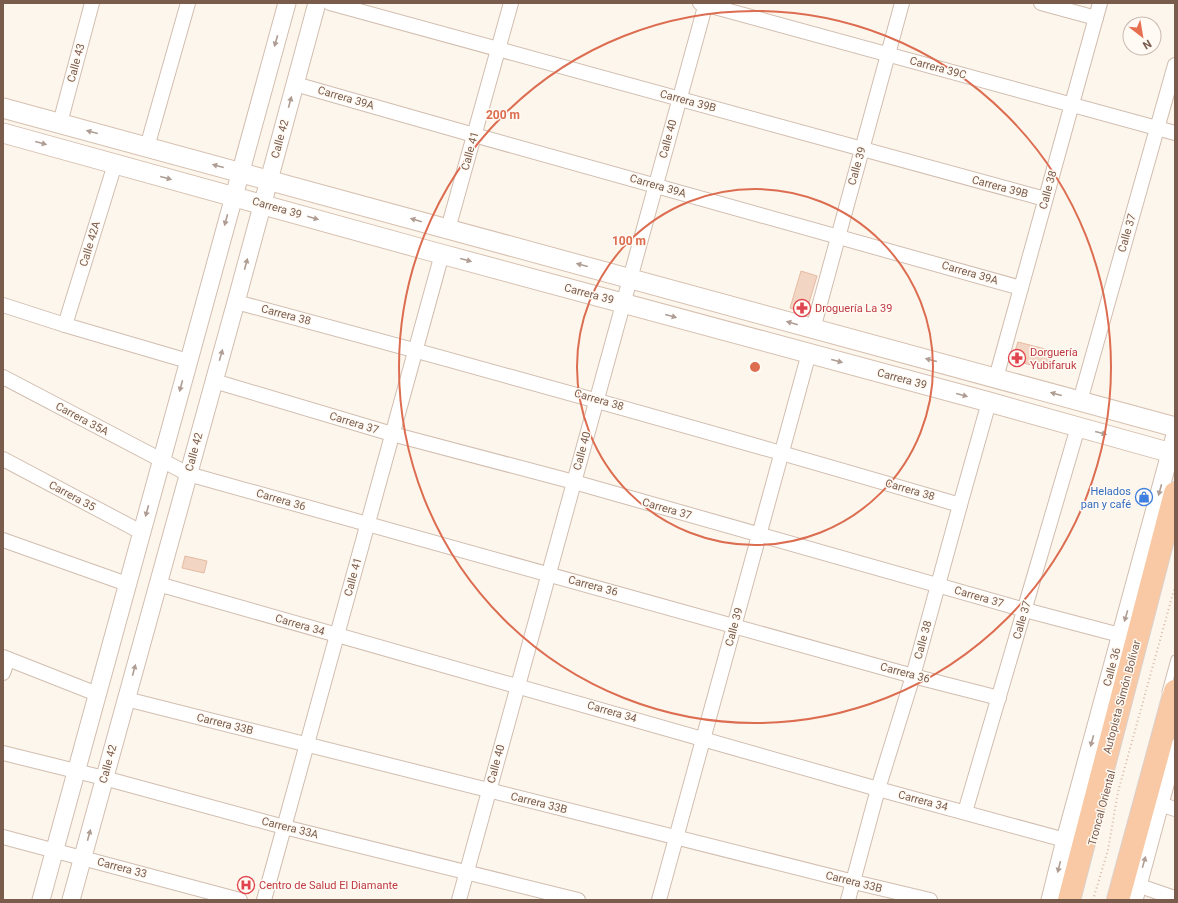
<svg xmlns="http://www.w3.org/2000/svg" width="1178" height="903" font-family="Roboto,sans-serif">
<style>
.building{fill:#f3d5c3;stroke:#e6bba3}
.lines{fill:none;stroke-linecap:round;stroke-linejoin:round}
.service-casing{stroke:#d1beb0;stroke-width:9}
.minor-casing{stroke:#d1beb0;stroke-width:16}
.tertiary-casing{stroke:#d1beb0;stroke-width:19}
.secondary-casing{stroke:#d6c0b0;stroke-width:21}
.trunk-casing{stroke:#dad1cd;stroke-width:24}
.path{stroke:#d9b8a5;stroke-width:2;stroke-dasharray:1 3;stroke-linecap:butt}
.service{stroke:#fff;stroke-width:7}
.minor{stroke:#fff;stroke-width:14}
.tertiary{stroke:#fff;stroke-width:17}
.secondary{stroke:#fff;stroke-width:19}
.trunk{stroke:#f9c8a4;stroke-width:22}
.oneway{fill:#af9d94}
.ring{fill:none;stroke:#dc6d51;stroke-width:2}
.labels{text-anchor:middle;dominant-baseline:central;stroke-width:3;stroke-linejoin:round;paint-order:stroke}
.street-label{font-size:11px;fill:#7a5c4d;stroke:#fffaf3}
.health-label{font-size:11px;fill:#be3a42;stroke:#fffaf3;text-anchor:start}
.shop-label{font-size:11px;fill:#366cbe;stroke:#fffaf3;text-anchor:end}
.centre{fill:#dc6d51;stroke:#fffaf3;stroke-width:2}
.ring-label{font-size:12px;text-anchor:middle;font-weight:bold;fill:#dc6d51;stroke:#fffaf3;stroke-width:3;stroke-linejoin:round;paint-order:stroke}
</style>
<rect width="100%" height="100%" fill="#fdf6ec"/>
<!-- building -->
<g class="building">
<polygon points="801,271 817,276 806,313 790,308"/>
<polygon points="1018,342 1053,351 1047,369 1012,360"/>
<polygon points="185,556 207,561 204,573 182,568"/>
</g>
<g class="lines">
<!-- service casing -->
<g class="service-casing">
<polyline id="service" points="1166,692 1175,659"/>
</g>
<!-- minor casing -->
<g class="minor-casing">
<g id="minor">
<polyline points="330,3 1045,199"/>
<polyline points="700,3 1175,133"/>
<polyline points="1041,3 1096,18"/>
<polyline points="295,84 474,135 1021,288"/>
<polyline points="60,123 92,3"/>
<polyline points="147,147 188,3"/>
<polyline points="448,229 511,3"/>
<path d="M236 302C478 367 719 434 960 505"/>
<polyline points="3,305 65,325 188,361"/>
<polyline points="65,325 115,164"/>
<polyline points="813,329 902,3"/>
<polyline points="3,377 188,474 913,676 999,698"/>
<polyline points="996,378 1100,3"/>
<polyline points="214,381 392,434 574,482 1025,610 1120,635"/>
<polyline points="1080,401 1175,65"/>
<polyline points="3,459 141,532"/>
<polyline points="3,540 127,584"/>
<polyline points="158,584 878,789 1065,840"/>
<polyline points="3,657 97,694"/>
<polyline points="3,673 8,659"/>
<polyline points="126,699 854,882 930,900"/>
<polyline points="3,753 104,778 284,827 578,900"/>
<polyline points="1160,804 1175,809"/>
<polyline points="965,812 1078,427"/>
<polyline points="3,837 240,900"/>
<polyline points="1137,885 1175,898"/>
<polyline points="264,900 442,254"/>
<polyline points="459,900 706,3"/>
<polyline points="659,900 809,353"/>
<polyline points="848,900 878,789 913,676 960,505 989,402"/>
</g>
</g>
<!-- tertiary casing -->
<g class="tertiary-casing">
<g id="tertiary">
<polyline points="41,900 287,3"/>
<polyline points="71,900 236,302 317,3"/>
<polyline points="1050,900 1065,840 1175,435"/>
<polyline points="1134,900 1175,748"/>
</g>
</g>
<!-- secondary casing -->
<g class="secondary-casing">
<g id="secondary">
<polyline points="3,108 1175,427"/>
<polyline points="3,133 430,251 989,402 1175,454"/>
</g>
</g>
<!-- trunk casing -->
<g class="trunk-casing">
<g id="trunk">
<polyline points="1069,900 1175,493"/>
<polyline points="1118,900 1175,691"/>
</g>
</g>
<!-- path -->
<polyline class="path" points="1093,900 1108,850 1118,792 1175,586"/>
<!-- service -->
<use href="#service" class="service"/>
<!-- minor -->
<use href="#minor" class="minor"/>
<!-- tertiary -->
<use href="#tertiary" class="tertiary"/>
<!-- secondary -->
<use href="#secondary" class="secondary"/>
<!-- trunk -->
<use href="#trunk" class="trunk"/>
</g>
<!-- one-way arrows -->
<defs><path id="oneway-solid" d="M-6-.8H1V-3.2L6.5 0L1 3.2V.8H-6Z"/></defs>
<g class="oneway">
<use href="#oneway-solid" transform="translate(276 41) rotate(106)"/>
<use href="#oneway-solid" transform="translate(290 102) rotate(-75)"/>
<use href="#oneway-solid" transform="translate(92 132) rotate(-165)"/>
<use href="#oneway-solid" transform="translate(41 143) rotate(15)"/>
<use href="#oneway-solid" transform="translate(218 166) rotate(-165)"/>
<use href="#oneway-solid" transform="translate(166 178) rotate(15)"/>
<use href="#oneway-solid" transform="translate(313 218) rotate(16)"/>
<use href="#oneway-solid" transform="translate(226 220) rotate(105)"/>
<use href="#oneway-solid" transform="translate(416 220) rotate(-164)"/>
<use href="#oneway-solid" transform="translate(466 260) rotate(15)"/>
<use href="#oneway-solid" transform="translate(246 264) rotate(-75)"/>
<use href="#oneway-solid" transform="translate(582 265) rotate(-165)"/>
<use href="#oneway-solid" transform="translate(671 316) rotate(15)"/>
<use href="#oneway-solid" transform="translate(792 323) rotate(-164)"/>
<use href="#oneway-solid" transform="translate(221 355) rotate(-74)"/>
<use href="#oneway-solid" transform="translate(931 360) rotate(-165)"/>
<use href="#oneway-solid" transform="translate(837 361) rotate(15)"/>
<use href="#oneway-solid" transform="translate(181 386) rotate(105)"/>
<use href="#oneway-solid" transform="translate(1056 394) rotate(-165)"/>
<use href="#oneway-solid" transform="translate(962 395) rotate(15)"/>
<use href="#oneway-solid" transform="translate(1101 433) rotate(15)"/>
<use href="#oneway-solid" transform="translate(1160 490) rotate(105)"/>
<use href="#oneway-solid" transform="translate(147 511) rotate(105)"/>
<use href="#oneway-solid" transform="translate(1126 616) rotate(106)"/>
<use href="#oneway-solid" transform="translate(134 670) rotate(-75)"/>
<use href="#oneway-solid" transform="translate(1092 741) rotate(105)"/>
<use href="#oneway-solid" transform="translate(89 835) rotate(-75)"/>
<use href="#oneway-solid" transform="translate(1144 862) rotate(-74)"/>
<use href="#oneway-solid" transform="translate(1059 867) rotate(104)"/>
</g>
<!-- distance rings -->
<g class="ring">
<circle cx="755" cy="367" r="178"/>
<circle cx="755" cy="367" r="356"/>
</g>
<!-- icons -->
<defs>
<g id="pharmacy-ring" transform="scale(0.9)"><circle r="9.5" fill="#fffaf3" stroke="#e0444e" stroke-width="1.5"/><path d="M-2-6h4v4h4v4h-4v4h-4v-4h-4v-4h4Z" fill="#e0444e"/></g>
<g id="shop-ring" transform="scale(0.9)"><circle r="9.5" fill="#fffaf3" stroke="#3f7fe0" stroke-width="1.5"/><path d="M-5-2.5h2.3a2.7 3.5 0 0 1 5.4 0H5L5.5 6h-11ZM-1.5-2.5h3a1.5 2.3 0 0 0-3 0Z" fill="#3f7fe0"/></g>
<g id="hospital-ring" transform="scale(0.9)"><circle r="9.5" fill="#fffaf3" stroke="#e0444e" stroke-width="1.5"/><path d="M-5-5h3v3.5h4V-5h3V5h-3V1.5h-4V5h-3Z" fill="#e0444e"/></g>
</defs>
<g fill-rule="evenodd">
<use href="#pharmacy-ring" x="802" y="308"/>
<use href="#pharmacy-ring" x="1017" y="358"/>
<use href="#shop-ring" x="1144" y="497"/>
<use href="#hospital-ring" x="246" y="885"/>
</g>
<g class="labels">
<!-- street labels -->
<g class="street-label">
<text transform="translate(76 63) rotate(-75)">Calle 43</text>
<text transform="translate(938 68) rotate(15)">Carrera 39C</text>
<text transform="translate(346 98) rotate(16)">Carrera 39A</text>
<text transform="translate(688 101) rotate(15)">Carrera 39B</text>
<text transform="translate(280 139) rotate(-75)">Calle 42</text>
<text transform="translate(668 139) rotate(-75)">Calle 40</text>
<text transform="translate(470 151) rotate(-75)">Calle 41</text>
<text transform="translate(857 166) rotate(-74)">Calle 39</text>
<text transform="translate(658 186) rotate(16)">Carrera 39A</text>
<text transform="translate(1000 187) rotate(15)">Carrera 39B</text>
<text transform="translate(1048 190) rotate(-75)">Calle 38</text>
<text transform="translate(277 208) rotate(16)">Carrera 39</text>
<text transform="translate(1127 233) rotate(-74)">Calle 37</text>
<text transform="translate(90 244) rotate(-73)">Calle 42A</text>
<text transform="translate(970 273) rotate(16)">Carrera 39A</text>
<text transform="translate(589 294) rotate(15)">Carrera 39</text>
<text transform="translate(286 315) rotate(15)">Carrera 38</text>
<text transform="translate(902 379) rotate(15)">Carrera 39</text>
<text transform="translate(599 400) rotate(16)">Carrera 38</text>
<text transform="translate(82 419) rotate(28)">Carrera 35A</text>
<text transform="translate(354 423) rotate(17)">Carrera 37</text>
<text transform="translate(582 451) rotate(-75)">Calle 40</text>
<text transform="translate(194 452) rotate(-75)">Calle 42</text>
<text transform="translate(910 490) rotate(16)">Carrera 38</text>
<text transform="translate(72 496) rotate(28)">Carrera 35</text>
<text transform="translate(281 500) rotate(16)">Carrera 36</text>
<text transform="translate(667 509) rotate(16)">Carrera 37</text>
<text transform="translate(353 577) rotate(-75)">Calle 41</text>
<text transform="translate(593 586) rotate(15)">Carrera 36</text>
<text transform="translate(979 597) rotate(16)">Carrera 37</text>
<text transform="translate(1022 620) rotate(-74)">Calle 37</text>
<text transform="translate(300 625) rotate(16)">Carrera 34</text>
<text transform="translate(734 627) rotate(-75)">Calle 39</text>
<text transform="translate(923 640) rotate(-75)">Calle 38</text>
<text transform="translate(1112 667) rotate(-75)">Calle 36</text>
<text transform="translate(905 673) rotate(15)">Carrera 36</text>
<text transform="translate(1122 697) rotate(-75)">Autopista Simón Bolívar</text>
<text transform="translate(612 712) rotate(16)">Carrera 34</text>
<text transform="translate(225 724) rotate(14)">Carrera 33B</text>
<text transform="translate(108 764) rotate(-75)">Calle 42</text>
<text transform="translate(496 764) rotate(-75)">Calle 40</text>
<text transform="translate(923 801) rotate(15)">Carrera 34</text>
<text transform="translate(539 803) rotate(14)">Carrera 33B</text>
<text transform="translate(1102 808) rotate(-75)">Troncal Oriental</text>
<text transform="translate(290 828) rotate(14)">Carrera 33A</text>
<text transform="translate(122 868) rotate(15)">Carrera 33</text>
<text transform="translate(854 882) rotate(14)">Carrera 33B</text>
</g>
<!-- health labels -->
<g class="health-label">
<text x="815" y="308">Droguería La 39</text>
<text x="1030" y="352">Dorguería<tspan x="1030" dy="13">Yubifaruk</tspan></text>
<text x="259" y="885">Centro de Salud El Diamante</text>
</g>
<!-- shop labels -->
<g class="shop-label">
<text x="1131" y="491">Helados<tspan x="1131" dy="13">pan y café</tspan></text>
</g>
</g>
<circle cx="755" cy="367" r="6" class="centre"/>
<g class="ring-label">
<text x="503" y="119">200 m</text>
<text x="629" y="245">100 m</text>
</g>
<!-- border -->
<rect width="1178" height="903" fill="none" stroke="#7a5c4d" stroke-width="8"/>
<!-- north arrow -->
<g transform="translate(1142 36) rotate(149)"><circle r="19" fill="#fffaf3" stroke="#cabbb1"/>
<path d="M0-3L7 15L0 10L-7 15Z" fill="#e76f51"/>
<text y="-6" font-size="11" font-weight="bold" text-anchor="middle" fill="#7a5c4d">N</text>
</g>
</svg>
